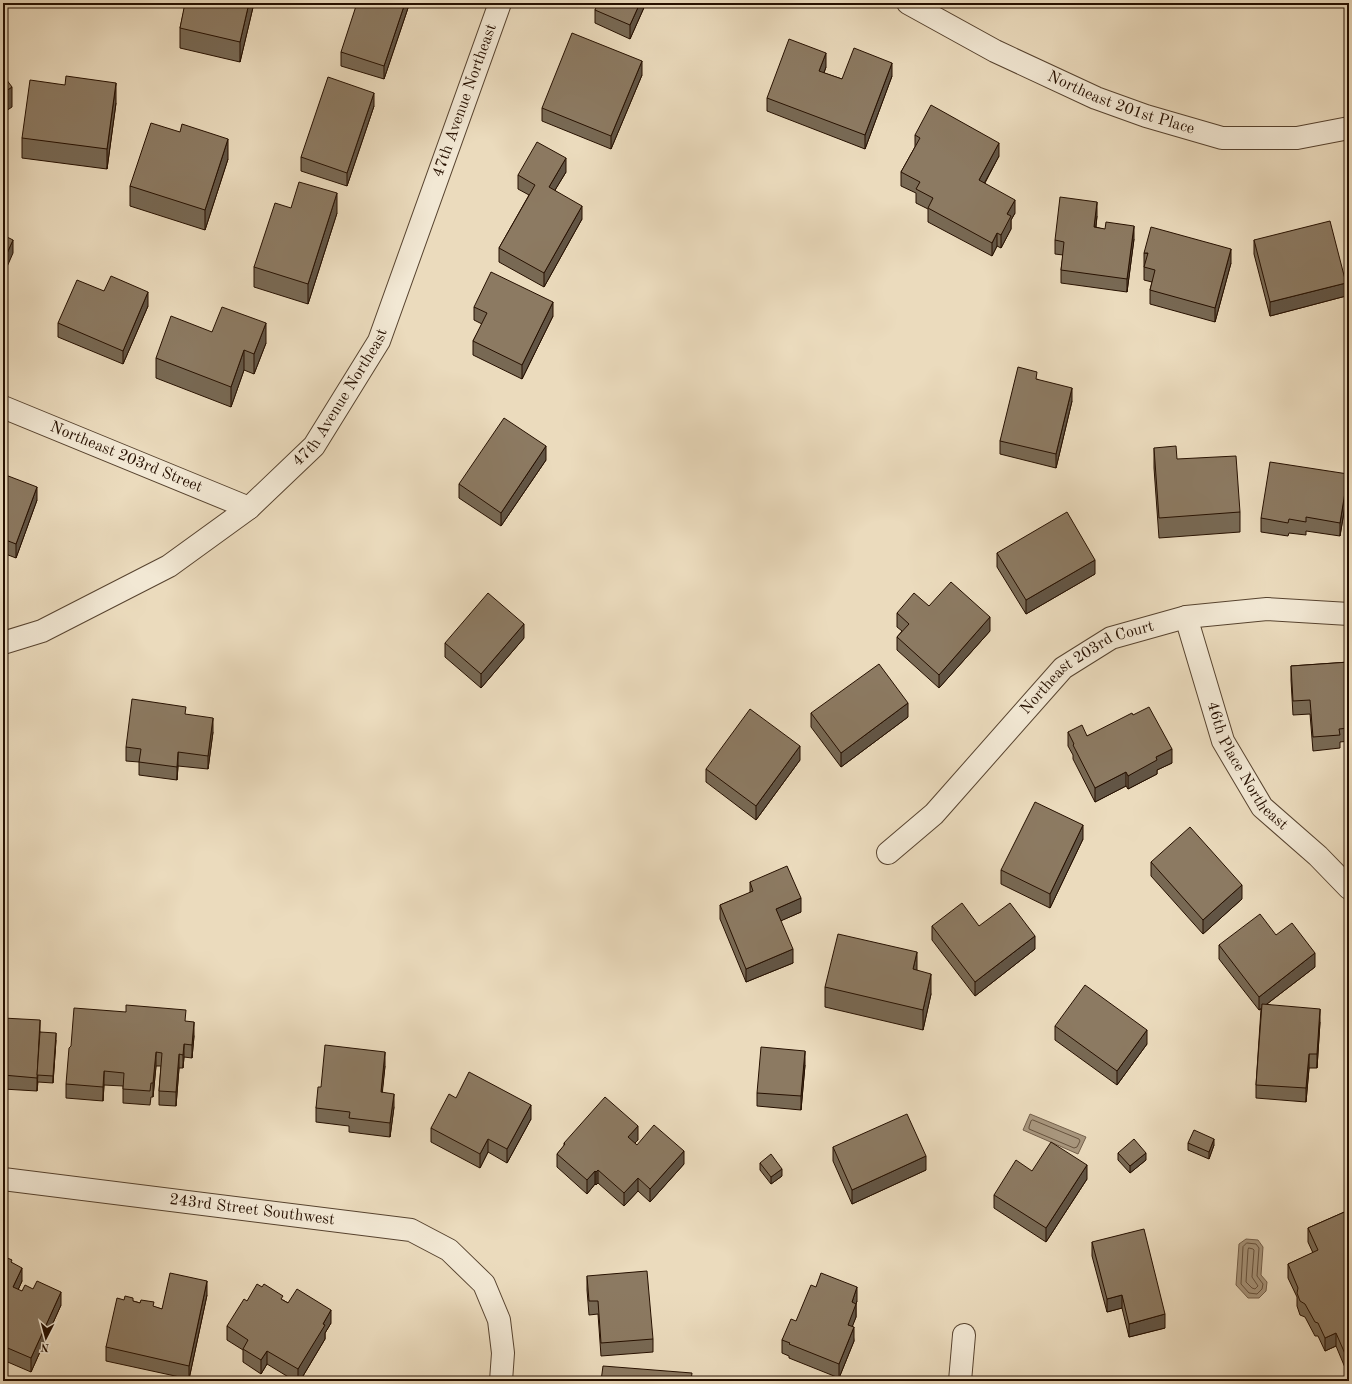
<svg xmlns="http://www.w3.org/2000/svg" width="1352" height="1384" font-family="'Old Standard TT',serif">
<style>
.water{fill:#a8967d;stroke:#74604b}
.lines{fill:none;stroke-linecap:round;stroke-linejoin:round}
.shore{stroke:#67533e;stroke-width:1}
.minor-casing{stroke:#57432f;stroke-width:24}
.tertiary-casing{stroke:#57432f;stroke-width:24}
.minor{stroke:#f2e8d4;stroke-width:22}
.tertiary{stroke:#f2e8d4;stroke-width:22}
.wall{fill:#786954;stroke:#261000}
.shaded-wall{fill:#625545;stroke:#261000}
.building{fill:#8c7a62;stroke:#261000}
.labels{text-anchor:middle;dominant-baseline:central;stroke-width:3;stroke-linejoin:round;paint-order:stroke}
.street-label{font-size:16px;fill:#261000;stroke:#f2e8d4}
</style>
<rect width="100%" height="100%" fill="#ebdbbd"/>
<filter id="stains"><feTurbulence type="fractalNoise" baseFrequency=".005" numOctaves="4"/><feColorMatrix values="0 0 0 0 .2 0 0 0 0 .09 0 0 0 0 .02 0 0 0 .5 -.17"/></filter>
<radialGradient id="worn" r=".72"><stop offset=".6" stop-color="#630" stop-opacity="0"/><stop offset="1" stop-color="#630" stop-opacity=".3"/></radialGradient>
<!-- water -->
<g class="water">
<polygon points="1030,1114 1086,1137 1078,1154 1023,1130"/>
<polygon points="1246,1239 1258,1240 1263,1247 1261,1275 1267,1282 1266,1291 1259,1298 1248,1298 1236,1285 1239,1244"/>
</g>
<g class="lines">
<!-- shore -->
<g class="shore">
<polygon points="1033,1120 1079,1139 1080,1141 1077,1147 1074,1148 1029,1129 1029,1127 1031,1121"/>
<polygon points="1247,1243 1256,1244 1259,1248 1257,1276 1263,1284 1262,1289 1257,1294 1249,1293 1241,1284 1243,1247"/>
<polygon points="1249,1248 1253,1249 1254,1250 1252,1277 1258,1286 1255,1289 1252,1288 1246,1282 1248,1250"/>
</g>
<!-- minor casing -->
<g class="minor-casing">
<g id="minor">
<path id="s1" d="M3 407 249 508"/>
<path id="s2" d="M1186 617 1223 741 1262 807 1318 856 1349 888"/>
<path id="s3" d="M888 853 934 814 1063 668 1111 638 1186 617 1267 609 1349 614"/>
<path id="s4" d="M3 1179 411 1230 449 1250 484 1284 499 1320 503 1353 501 1381"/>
<polyline points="960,1381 964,1335"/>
</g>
</g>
<!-- tertiary casing -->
<g class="tertiary-casing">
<g id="tertiary">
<path id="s5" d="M908 3 995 51 1096 98 1146 116 1222 138H1297L1349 128"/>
<path id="s6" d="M3 643 42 631 169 566 249 508 314 446 379 341 500 3"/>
</g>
</g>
<!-- minor -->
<use href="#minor" class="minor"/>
<!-- tertiary -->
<use href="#tertiary" class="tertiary"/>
</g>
<!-- wall -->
<g class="wall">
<polygon points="170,3 254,3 240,62 180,48 180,28 185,6"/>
<polygon points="409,3 409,5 384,79 341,66 341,52"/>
<polygon points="598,3 646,3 630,39 595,23 595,10"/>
<polygon points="826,67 824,73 842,79 892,76 865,149 767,111 767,98"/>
<polygon points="642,75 611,149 542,121 542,108"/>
<polygon points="65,85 116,103 107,169 22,158 22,138"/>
<polygon points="374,106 347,186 301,171 301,157"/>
<polygon points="915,135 999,156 985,183 1015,213 1011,220 1011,229 1001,248 997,246 992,256 928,222 928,209 916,203 916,193 901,186 901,172 915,147"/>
<polygon points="228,159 205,230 130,206 130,186"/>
<polygon points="566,172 555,190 582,219 544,287 499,262 499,248 529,195 518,189 518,175"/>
<polygon points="291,208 337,213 308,304 254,287 254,267"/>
<polygon points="1097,216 1096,227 1134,239 1127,292 1061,283 1061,270 1063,255 1055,254 1055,240"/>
<polygon points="1254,240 1346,296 1270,316 1254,254"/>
<polygon points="1144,253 1231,263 1215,322 1150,304 1150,290 1152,282 1144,280"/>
<polygon points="104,291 148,306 123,364 58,337 58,323"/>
<polygon points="474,307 553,316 522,379 473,355 473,341 482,324 474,320"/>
<polygon points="212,332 266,343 254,374 244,370 231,407 156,378 156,358"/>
<polygon points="1037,379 1072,401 1056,468 1000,454 1000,441"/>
<polygon points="1154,448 1240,512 1240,532 1159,538 1154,468"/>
<polygon points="546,460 501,526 459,498 459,484"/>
<polygon points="3,474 37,500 16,558 3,553"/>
<polygon points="1348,488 1340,536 1306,531 1306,535 1289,533 1288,536 1261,532 1261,518"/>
<polygon points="997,553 1095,574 1026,614 997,567"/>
<polygon points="929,606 990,631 939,688 897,650 897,637 902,631 897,627 897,613"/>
<polygon points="524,638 481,688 445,657 445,643"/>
<polygon points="1349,662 1349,741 1340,742 1340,748 1313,751 1310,714 1293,715 1291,680 1291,666"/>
<polygon points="811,713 908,717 841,767 811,727"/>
<polygon points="186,715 213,732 208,769 178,766 177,780 139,775 139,762 126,761 126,747"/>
<polygon points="1133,715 1172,763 1157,770 1157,774 1128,789 1126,786 1095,802 1073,759 1073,755 1068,746 1068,732 1087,736"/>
<polygon points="1349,754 1349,773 1347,769 1347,755"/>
<polygon points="800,760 756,820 706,782 706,769"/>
<polygon points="1083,839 1050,908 1001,884 1001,870"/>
<polygon points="1151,862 1242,899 1203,934 1151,876"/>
<polygon points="750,882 801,912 780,921 793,963 746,982 720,919 720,905 750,893"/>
<polygon points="932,926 979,926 1035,949 975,996 932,940"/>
<polygon points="1276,935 1315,967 1267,1004 1320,1022 1317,1068 1309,1068 1306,1102 1256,1098 1256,1085 1261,1009 1259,1010 1219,959 1219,945"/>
<polygon points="917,970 931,994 923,1030 825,1007 825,987"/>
<polygon points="3,1018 40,1032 56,1040 53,1083 38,1082 37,1091 3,1089"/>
<polygon points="186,1022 194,1036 192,1058 184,1057 183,1068 179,1068 176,1106 159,1105 159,1091 161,1066 156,1066 153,1097 151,1097 150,1105 123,1103 123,1086 104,1085 103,1101 66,1098 66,1084"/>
<polygon points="1055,1026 1147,1044 1117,1085 1055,1040"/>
<polygon points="805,1065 801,1110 757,1106 757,1093"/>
<polygon points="385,1066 382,1092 394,1107 390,1137 349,1132 349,1126 316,1122 316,1108 321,1087"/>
<polygon points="531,1119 507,1163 488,1152 480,1168 431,1142 431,1128"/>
<polygon points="638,1140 635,1143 637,1145 684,1164 650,1202 638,1191 624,1206 598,1183 596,1185 595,1184 587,1194 557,1167 557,1154 564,1146 564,1143"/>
<polygon points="1188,1143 1214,1145 1209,1159 1188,1150"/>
<polygon points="833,1147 926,1170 852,1204 833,1161"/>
<polygon points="1118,1153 1146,1160 1130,1173 1118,1160"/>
<polygon points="760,1163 782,1176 771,1184 760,1170"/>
<polygon points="1032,1171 1087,1179 1046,1242 994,1208 994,1195"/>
<polygon points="1349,1210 1346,1370 1336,1346 1325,1351 1318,1336 1315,1336 1305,1317 1300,1315 1297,1306 1297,1297 1288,1278 1288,1264 1313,1253 1308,1242 1308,1228"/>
<polygon points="1092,1242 1165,1328 1129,1337 1122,1308 1107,1312 1092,1256"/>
<polygon points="3,1256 12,1263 22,1281 18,1290 61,1305 31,1372 3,1360"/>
<polygon points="587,1276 653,1339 653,1352 601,1356 598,1314 589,1315 587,1290"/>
<polygon points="207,1295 189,1379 106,1361 106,1347 124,1300 133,1301 162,1309"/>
<polygon points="283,1300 288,1303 331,1323 325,1333 325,1339 300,1381 295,1381 267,1364 261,1374 243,1362 243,1350 227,1340 227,1326"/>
<polygon points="857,1301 856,1304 856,1317 852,1326 854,1341 839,1378 789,1358 789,1356 782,1353 782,1340 796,1321"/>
</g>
<!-- shaded-wall -->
<g class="shaded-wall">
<polygon points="249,3 254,3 240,62 240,42"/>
<polygon points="405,3 409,3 409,5 384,79 384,66"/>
<polygon points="640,3 646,3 630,39 630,25"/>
<polygon points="826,53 826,67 819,85 819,71"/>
<polygon points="642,61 642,75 611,149 611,136"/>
<polygon points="892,63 892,76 865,149 865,135"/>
<polygon points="116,83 116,103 107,169 107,149"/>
<polygon points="12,87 12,107 3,113 3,93"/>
<polygon points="374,93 374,106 347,186 347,173"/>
<polygon points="228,139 228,159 205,230 205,210"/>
<polygon points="999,143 999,156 979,193 979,180"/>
<polygon points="566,158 566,172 549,200 549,187"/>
<polygon points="337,193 337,213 308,304 308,284"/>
<polygon points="1015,200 1015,213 1011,220 1011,229 1001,248 1001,235 1007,214"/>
<polygon points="1097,202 1097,216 1094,241 1094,227"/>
<polygon points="582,206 582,219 544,287 544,273"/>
<polygon points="1134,226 1134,239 1127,292 1127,279"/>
<polygon points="997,233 997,246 992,256 992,243"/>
<polygon points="13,240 13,253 3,276 3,262"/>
<polygon points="1231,249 1231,263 1215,322 1215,308"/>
<polygon points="1346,283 1346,296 1270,316 1270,302"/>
<polygon points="148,292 148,306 123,364 123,351"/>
<polygon points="553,302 553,316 522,379 522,365"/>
<polygon points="266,323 266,343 254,374 254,354"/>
<polygon points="244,350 244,370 231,407 231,387"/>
<polygon points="1072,388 1072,401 1056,468 1056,454"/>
<polygon points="546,446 546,460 501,526 501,513"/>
<polygon points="1348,474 1348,488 1340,536 1340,523"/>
<polygon points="37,487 37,500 16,558 16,544"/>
<polygon points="1095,560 1095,574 1026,614 1026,600"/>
<polygon points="990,617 990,631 939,688 939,675"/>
<polygon points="524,624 524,638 481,688 481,674"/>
<polygon points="908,703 908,717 841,767 841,753"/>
<polygon points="213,718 213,732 208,769 208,756"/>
<polygon points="800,746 800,760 756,820 756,806"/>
<polygon points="1172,749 1172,763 1157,770 1157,774 1128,789 1128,776 1156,757"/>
<polygon points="178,752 178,766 177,780 177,767"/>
<polygon points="1126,772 1126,786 1095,802 1095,788"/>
<polygon points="1083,825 1083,839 1050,908 1050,894"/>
<polygon points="1242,885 1242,899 1203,934 1203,920"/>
<polygon points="801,898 801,912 776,923 776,909"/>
<polygon points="1035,936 1035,949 975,996 975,982"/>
<polygon points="793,949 793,963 746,982 746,969"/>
<polygon points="917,952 917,972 913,969"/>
<polygon points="1315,953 1315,967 1259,1010 1259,997"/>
<polygon points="931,974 931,994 923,1030 923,1010"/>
<polygon points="1320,1009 1320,1022 1317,1068 1317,1054"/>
<polygon points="40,1020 40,1034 37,1091 37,1078"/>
<polygon points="194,1022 194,1036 192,1058 192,1045"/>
<polygon points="1147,1030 1147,1044 1117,1085 1117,1071"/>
<polygon points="56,1033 56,1040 53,1083 53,1076"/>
<polygon points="184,1044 184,1057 183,1068 183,1055"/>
<polygon points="805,1051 805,1065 801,1110 801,1096"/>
<polygon points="156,1052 156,1066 153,1097 153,1083"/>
<polygon points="385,1052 385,1066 381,1106 381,1092"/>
<polygon points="179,1054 179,1068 176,1106 176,1092"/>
<polygon points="1309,1054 1309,1068 1306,1102 1306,1088"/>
<polygon points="104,1071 104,1085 103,1101 103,1087"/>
<polygon points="394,1094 394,1107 390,1137 390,1123"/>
<polygon points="531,1105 531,1119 507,1163 507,1149"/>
<polygon points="638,1126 638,1140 628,1150 628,1137"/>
<polygon points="488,1139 488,1152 480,1168 480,1154"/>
<polygon points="1214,1139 1214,1145 1209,1159 1209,1152"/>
<polygon points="684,1151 684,1164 650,1202 650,1189"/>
<polygon points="1146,1153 1146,1160 1130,1173 1130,1166"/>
<polygon points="926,1156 926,1170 852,1204 852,1190"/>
<polygon points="1087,1165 1087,1179 1046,1242 1046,1228"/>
<polygon points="782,1169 782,1176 771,1184 771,1177"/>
<polygon points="598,1170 598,1183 596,1185 596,1172"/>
<polygon points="595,1171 595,1184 587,1194 587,1180"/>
<polygon points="638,1178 638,1191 624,1206 624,1193"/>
<polygon points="22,1268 22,1281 13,1301 13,1287"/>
<polygon points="207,1281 207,1295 189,1379 189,1366"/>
<polygon points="857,1287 857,1301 856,1304 856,1317 848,1338 848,1325 852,1302"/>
<polygon points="61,1292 61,1305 31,1372 31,1358"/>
<polygon points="1122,1295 1122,1308 1107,1312 1107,1299"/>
<polygon points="331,1310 331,1323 325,1333 325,1339 300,1381 298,1381 298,1369 323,1324"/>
<polygon points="1165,1314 1165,1328 1129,1337 1129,1324"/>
<polygon points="854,1327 854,1341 839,1378 839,1364"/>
<polygon points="1336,1333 1336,1346 1325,1351 1325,1338"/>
<polygon points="267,1351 267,1364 261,1374 261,1360"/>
<polygon points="1349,1355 1349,1369 1346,1370 1346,1356"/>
</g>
<!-- building -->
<g class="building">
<polygon points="185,3 249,3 240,42 180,28"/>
<polygon points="357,3 405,3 384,66 341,52"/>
<polygon points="598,3 640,3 630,25 595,10"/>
<polygon points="572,33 642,61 611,136 542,108"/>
<polygon points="789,39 826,53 819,71 842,79 854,48 892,63 865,135 767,98"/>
<polygon points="3,75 12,87 3,93"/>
<polygon points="66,76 116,83 107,149 22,138 30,80 65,85"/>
<polygon points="328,77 374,93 347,173 301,157"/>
<polygon points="931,105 999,143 979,180 1015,200 1007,214 1011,216 1001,235 997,233 992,243 928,208 933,198 916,189 920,182 901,172 920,138 915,135"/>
<polygon points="151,123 180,132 182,124 228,139 205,210 130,186"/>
<polygon points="537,142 566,158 549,187 582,206 544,273 499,248 535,185 518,175"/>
<polygon points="299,182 337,193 308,284 254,267 275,203 291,208"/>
<polygon points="1060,197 1097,202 1094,227 1105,229 1106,222 1134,226 1127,279 1061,270 1064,242 1055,240"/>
<polygon points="1330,221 1346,283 1270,302 1254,240"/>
<polygon points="1151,227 1231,249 1215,308 1150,290 1155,270 1144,267 1148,253 1144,253"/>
<polygon points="3,235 13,240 3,262"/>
<polygon points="491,272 553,302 522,365 473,341 487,313 474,307"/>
<polygon points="111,276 148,292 123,351 58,323 77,280 104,291"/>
<polygon points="222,307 266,323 254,354 244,350 231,387 156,358 171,316 212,332"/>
<polygon points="1018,367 1037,372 1036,379 1072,388 1056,454 1000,441"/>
<polygon points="504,418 546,446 501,513 459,484"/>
<polygon points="1176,446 1177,459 1236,456 1240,512 1159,518 1154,448"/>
<polygon points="1270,462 1348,474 1340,523 1306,517 1306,522 1289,519 1288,523 1261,518"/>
<polygon points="3,474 37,487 16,544 3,539"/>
<polygon points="1067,512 1095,560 1026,600 997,553"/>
<polygon points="951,582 990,617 939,675 897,637 909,624 897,613 914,593 929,606"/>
<polygon points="488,593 524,624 481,674 445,643"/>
<polygon points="1349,662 1349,728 1339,729 1340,735 1313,737 1310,700 1293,701 1291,666"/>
<polygon points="879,664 908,703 841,753 811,713"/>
<polygon points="132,699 186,707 185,714 213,718 208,756 178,752 177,767 139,762 141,749 126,747"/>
<polygon points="1149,707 1172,749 1156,757 1157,760 1128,776 1126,772 1095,788 1073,745 1074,744 1068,732 1082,725 1087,736 1132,713 1133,715"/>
<polygon points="750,709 800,746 756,806 706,769"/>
<polygon points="1035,802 1083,825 1050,894 1001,870"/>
<polygon points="1190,827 1242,885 1203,920 1151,862"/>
<polygon points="787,866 801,898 776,909 793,949 746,969 720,905 753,891 750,882"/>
<polygon points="962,903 979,926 1010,903 1035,936 975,982 932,926"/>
<polygon points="1260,914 1276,935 1292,923 1315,953 1259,997 1219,945"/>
<polygon points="838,934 917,952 913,969 931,974 923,1010 825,987"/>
<polygon points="1085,985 1147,1030 1117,1071 1055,1026"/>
<polygon points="1262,1004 1320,1009 1317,1054 1309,1054 1306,1088 1256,1085"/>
<polygon points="126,1005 186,1010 185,1021 194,1022 192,1045 184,1044 183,1055 179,1054 176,1092 159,1091 162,1053 156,1052 153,1083 151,1083 150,1091 123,1089 124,1073 104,1071 103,1087 66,1084 69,1048 71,1046 74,1008 126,1012"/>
<polygon points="3,1018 40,1020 37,1078 3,1075"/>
<polygon points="40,1032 56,1033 53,1076 37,1075"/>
<polygon points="325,1045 385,1052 381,1092 394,1094 390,1123 349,1118 350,1112 316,1108 318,1087 321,1087"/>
<polygon points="761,1047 805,1051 801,1096 757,1093"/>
<polygon points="469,1072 531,1105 507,1149 488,1139 480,1154 431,1128 449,1094 456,1098"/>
<polygon points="605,1097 638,1126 628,1137 637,1145 654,1125 684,1151 650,1189 638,1178 624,1193 598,1170 596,1172 595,1171 587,1180 557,1154 565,1144 564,1143"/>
<polygon points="907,1114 926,1156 852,1190 833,1147"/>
<polygon points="1194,1130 1214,1139 1209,1152 1188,1143"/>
<polygon points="1134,1139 1146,1153 1130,1166 1118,1153"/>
<polygon points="1051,1142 1087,1165 1046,1228 994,1195 1016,1160 1032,1171"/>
<polygon points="771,1154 782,1169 771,1177 760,1163"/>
<polygon points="1349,1210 1349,1355 1346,1356 1336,1333 1325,1338 1318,1323 1315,1322 1305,1304 1300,1301 1297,1293 1298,1288 1288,1264 1318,1250 1308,1228"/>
<polygon points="1144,1229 1165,1314 1129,1324 1122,1295 1107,1299 1092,1242"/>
<polygon points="3,1256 12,1260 11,1262 22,1268 13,1287 22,1291 25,1285 33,1289 37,1281 61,1292 31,1358 3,1346"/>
<polygon points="647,1271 653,1339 601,1343 598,1301 589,1301 587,1276"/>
<polygon points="170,1273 207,1281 189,1366 106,1347 117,1298 124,1300 125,1296 133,1298 133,1301 140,1303 141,1300 154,1302 153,1306 162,1309"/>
<polygon points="821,1273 857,1287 852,1302 856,1304 848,1325 854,1327 839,1364 789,1344 790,1343 782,1340 791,1319 796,1321 811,1285 816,1287"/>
<polygon points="257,1284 262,1287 264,1284 283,1296 281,1299 288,1303 297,1289 331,1310 323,1324 325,1325 298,1369 267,1351 261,1360 243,1349 248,1340 227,1326 244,1299 247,1301"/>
<polygon points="603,1366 692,1373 691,1381 601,1381"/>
</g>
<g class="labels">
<!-- street labels -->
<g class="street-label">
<text stroke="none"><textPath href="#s6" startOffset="751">47th Avenue Northeast</textPath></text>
<text stroke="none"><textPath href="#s5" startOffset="236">Northeast 201st Place</textPath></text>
<text stroke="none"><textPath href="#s6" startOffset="427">47th Avenue Northeast</textPath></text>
<text stroke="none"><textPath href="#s1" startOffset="133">Northeast 203rd Street</textPath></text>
<text stroke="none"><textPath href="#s3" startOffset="276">Northeast 203rd Court</textPath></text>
<text stroke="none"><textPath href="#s2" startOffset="163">46th Place Northeast</textPath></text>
<text stroke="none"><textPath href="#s4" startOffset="251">243rd Street Southwest</textPath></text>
</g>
</g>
<!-- margin -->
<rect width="1352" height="1384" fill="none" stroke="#ebdbbd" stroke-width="16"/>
<rect x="4" y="4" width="1344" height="1376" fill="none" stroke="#261000" stroke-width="2"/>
<rect x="8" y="8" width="1336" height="1368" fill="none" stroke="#261000"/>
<!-- north arrow -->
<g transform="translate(46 1338) rotate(186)" stroke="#f2e8d4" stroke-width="3" paint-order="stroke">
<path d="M0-3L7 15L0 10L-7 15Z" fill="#261000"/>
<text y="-6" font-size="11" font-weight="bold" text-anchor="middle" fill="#261000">N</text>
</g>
<rect width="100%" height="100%" filter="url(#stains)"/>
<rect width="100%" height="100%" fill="url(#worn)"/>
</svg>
